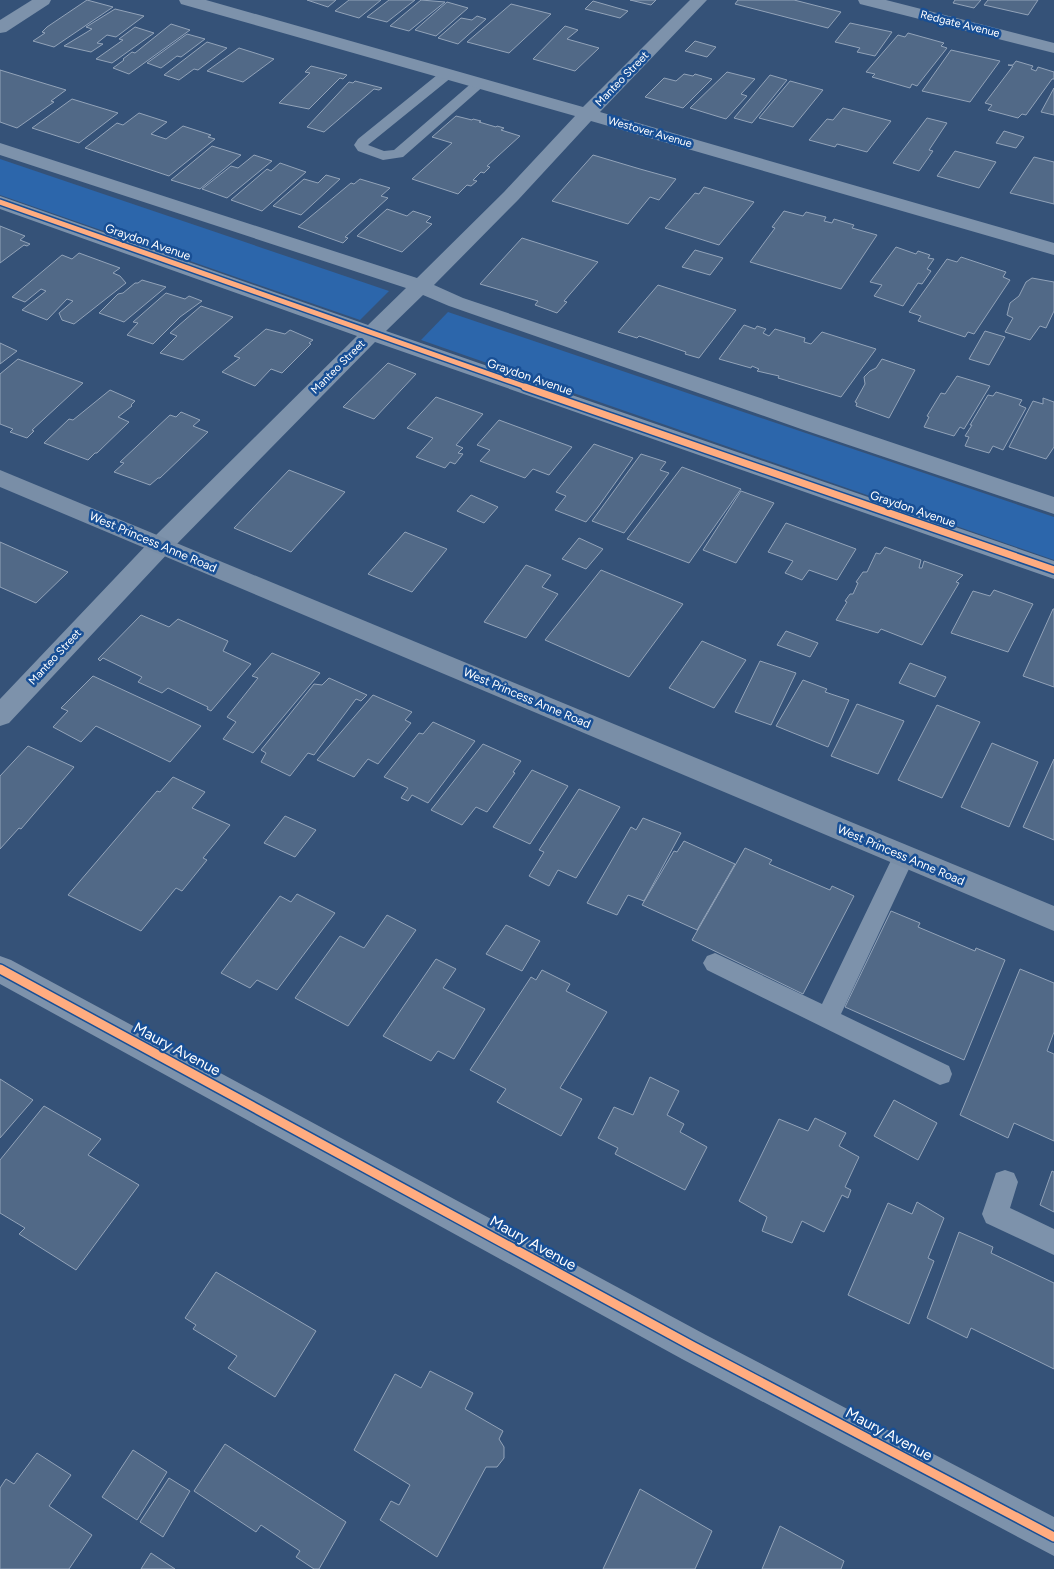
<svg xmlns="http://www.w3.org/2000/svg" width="1054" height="1569" font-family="Figtree,sans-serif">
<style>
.green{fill:#2c66ab}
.building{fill:#516987;stroke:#92a3b9}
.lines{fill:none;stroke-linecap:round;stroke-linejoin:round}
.lane{fill:#7d92ab;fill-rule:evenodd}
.street{fill:#7d92ab;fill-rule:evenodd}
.secondary{fill:#798ea7;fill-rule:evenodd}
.cycleway-far2-casing{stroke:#184f95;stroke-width:8}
.cycleway-far1-casing{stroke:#184f95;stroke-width:10}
.cycleway-casing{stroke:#184f95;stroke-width:12}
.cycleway-far2{stroke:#ffac80;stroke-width:5}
.cycleway-far1{stroke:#ffac80;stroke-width:7}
.cycleway{stroke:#ffac80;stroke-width:9}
.labels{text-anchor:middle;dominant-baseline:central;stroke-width:5;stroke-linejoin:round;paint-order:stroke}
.far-street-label{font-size:11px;fill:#fff;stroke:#184f95}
.street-label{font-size:12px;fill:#fff;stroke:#184f95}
.near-street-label{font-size:15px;fill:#fff;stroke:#184f95}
</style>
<rect width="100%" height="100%" fill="#355278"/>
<!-- green -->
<g class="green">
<polygon points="0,159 389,291 360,320 0,195"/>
<polygon points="448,312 1054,517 1054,560 421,340"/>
</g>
<!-- building -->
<g class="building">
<polygon points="87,0 113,7 54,47 33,41 45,33 42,32 47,27"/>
<polygon points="307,0 336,0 328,7"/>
<polygon points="349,0 381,0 359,18 335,11"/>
<polygon points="389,0 415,0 387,22 367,17"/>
<polygon points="421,0 445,2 409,31 390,26"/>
<polygon points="630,0 656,0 651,5"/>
<polygon points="738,0 794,0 841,12 828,28 735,4"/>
<polygon points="955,0 981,0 974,8 953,3"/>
<polygon points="988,0 1038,0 1028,15 984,5"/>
<polygon points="593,1 628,11 620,18 585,9"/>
<polygon points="447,2 468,8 436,36 415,30"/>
<polygon points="511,4 551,14 509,53 467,42"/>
<polygon points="115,9 144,16 116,37 107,35 97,43 103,44 91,52 64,46 92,29 86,27"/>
<polygon points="477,16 486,19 458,44 438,38 461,18 472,20"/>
<polygon points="850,23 892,32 875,56 857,52 860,48 835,42"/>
<polygon points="171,24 190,30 129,74 113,68 124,60 123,59 132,52 135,53"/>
<polygon points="565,26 578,30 567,39 599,48 575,71 533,59"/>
<polygon points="135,27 154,33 112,63 96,59 123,40 119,39"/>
<polygon points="908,33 944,43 941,46 947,48 917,86 912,84 910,88 872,77 875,74 866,72 898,35 905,37"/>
<polygon points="187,34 205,39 181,57 177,56 161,68 147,63"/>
<polygon points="695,41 716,47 707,57 685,51"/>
<polygon points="207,42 227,48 198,70 194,69 179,80 164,75"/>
<polygon points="239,48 274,59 243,82 207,71"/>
<polygon points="951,50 1000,61 970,102 922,91"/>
<polygon points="1016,61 1033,66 1031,69 1036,71 1038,67 1054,72 1054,79 1052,79 1026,115 1022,114 1018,118 988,110 992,105 985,103 1013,66 1008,65 1013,65"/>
<polygon points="311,66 347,75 343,79 340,78 309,109 279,103 310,73 305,72"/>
<polygon points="0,70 66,90 51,101 54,102 17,128 0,122"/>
<polygon points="727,72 755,79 741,94 747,96 726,119 690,108"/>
<polygon points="684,74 693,76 695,74 712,79 683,108 645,97 664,78 676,81"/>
<polygon points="770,75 787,80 752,123 734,118"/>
<polygon points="355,81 382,88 379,90 374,89 324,132 307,127 349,82 353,83"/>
<polygon points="790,81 823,90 793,127 759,118"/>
<polygon points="1054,88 1054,115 1041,112"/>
<polygon points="72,99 118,113 79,143 32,128"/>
<polygon points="843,108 891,121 867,152 837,144 835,147 809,140 827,119 833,120"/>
<polygon points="139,113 167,122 151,134 166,139 183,126 211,135 208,137 215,139 169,176 85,148 117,123 123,125"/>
<polygon points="456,116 472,120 473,119 481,121 479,122 496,127 497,126 504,128 501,130 520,136 487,166 490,167 484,173 481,172 473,180 477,181 471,186 467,185 458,194 412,179 452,143 432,137"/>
<polygon points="927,118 947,123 929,150 933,151 919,171 893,163"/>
<polygon points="1004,131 1024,137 1016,148 996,143"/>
<polygon points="212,146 241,155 200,189 171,180"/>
<polygon points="955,151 996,162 979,188 937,176"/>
<polygon points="254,155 272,161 227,198 202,189 231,166 238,168"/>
<polygon points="593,155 640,169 676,179 659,200 650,197 628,224 552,201"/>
<polygon points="1034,157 1054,162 1054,204 1010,193"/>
<polygon points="280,163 306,172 262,211 231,200 267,169 271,171"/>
<polygon points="326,175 340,179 301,215 273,206 304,179 318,183"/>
<polygon points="360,179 390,188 381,196 388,198 345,237 348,238 343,243 298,227 351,183 354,184"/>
<polygon points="704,187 754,202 719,245 665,228 695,193 699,194"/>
<polygon points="387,209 407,216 413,211 431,217 426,222 432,224 402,252 357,236"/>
<polygon points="784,211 803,216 806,212 826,217 824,221 832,223 834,219 854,225 852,228 877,235 841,289 750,262 775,228 772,227"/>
<polygon points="0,226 25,236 20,240 30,244 27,246 24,245 0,263"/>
<polygon points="522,238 598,262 564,301 567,302 557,313 535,305 538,301 480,284"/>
<polygon points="896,247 916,254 918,251 930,255 928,258 934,259 927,269 931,271 922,284 918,283 903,306 874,296 882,285 870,282"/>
<polygon points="695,250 723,258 710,275 682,267"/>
<polygon points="79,253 120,268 113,273 120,276 126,283 74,324 62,320 59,313 73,301 67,299 47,320 22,310 46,291 41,289 25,302 12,297 62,255 72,259"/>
<polygon points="961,257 1006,272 1003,277 1010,280 974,334 968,332 965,337 918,321 921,316 909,312 947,259 957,262"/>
<polygon points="1032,278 1054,282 1054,311 1046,328 1040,326 1030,340 1005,332 1013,318 1007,315 1010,303 1019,296 1026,282"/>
<polygon points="142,280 166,287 124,322 99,313 118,294 123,293 135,283 138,283"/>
<polygon points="658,285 736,310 699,358 685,354 686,352 639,336 637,338 618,332"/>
<polygon points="166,293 185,299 189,296 202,301 180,317 153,344 127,335 138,323 133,322"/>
<polygon points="201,306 233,317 183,360 160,353 177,336 170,333"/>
<polygon points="744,325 755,329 757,326 766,329 763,333 769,336 775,329 805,338 804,342 811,344 822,332 876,349 841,397 778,378 779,376 757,371 759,369 752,366 751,368 719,359"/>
<polygon points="266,329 285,334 290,330 313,340 309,343 311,344 282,373 271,369 255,386 222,372 240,358 234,356"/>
<polygon points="985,331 1005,337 989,365 969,359"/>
<polygon points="0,343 17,351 0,364"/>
<polygon points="18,359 83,383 32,430 34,431 27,438 10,432 13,429 0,424 0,374"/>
<polygon points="882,359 915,370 889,418 856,406 857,403 855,402 865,384 864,377 870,371 876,368"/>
<polygon points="388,363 416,374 374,419 343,407"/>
<polygon points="957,376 990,386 964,429 960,427 954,436 924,427 929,417 927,416 941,393 945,394"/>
<polygon points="110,390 135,401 131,405 132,406 118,417 129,422 97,453 95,453 88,460 44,443 69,419 73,420"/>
<polygon points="996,392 1022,400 1019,405 1026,408 1003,450 993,446 989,453 965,446 969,437 965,436 972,425 970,425 988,395 993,396"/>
<polygon points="436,397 483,414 456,445 463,448 458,453 463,454 455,464 450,462 445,468 416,457 433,438 407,428"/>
<polygon points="1043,398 1054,402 1054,447 1046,459 1009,447 1033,401 1043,404"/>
<polygon points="181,412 200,420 193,426 208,432 160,478 158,478 150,485 114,472 124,463 120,462 170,415 176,417"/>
<polygon points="499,420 572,447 549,475 533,469 525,478 480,461 490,450 477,445"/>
<polygon points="594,444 633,458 598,507 586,522 555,510 566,496 556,492"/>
<polygon points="641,454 666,462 660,470 669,473 624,533 592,521"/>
<polygon points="682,467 741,489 689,563 627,539"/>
<polygon points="289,470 345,492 291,552 234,528"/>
<polygon points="741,491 774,503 736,563 703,550"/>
<polygon points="471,495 498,507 484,523 457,511"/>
<polygon points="786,523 856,549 837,580 809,570 802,580 785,573 793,561 768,552"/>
<polygon points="405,532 447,549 412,592 368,574"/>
<polygon points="579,538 603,549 586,569 562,559"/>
<polygon points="0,542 68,572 36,603 0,587"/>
<polygon points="885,547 921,560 919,568 922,568 924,561 963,575 956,582 959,583 922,645 881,629 878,633 836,620 847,602 845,601 850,594 853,594 858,583 856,582 863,572 867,572 876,553 880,554"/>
<polygon points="526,565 551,575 542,587 558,594 526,638 484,622"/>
<polygon points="601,570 683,604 629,677 545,640"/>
<polygon points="994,590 1033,604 1008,652 951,633 973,591 990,596"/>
<polygon points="1053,609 1054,609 1054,687 1023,676"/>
<polygon points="141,615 169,627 178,619 228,641 223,651 251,664 211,711 207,709 208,707 168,688 162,693 138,682 142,677 103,658 100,661 98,659"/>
<polygon points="786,631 818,643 810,657 777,645"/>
<polygon points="702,641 746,660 714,708 669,688"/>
<polygon points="272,653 320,673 253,753 223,739 236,722 227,717 258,678 252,676"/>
<polygon points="760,661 796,673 771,725 735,712"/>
<polygon points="910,663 946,677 935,697 899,683"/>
<polygon points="93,676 201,726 170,762 96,726 81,742 53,727 68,711 61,708"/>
<polygon points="329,678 367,695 361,701 356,699 314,755 308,753 290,776 261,762 266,753 261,750 314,684 322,685"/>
<polygon points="803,680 827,689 825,692 849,700 828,747 776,726"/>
<polygon points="373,695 412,712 405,720 411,723 378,764 368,759 354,777 317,760"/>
<polygon points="857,704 904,721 878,774 831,756"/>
<polygon points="937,705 980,722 942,798 898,780"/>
<polygon points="433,722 475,741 428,803 412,795 408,801 401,798 408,788 384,777 419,733 423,734"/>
<polygon points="992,743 1038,762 1009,827 961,807"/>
<polygon points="483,744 521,761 513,772 515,773 487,812 476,807 462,825 431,810"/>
<polygon points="28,746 74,767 21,829 19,828 0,849 0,776"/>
<polygon points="1054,759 1054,840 1023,827"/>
<polygon points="532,770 568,786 530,844 493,827"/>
<polygon points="173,777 205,792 192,808 230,825 203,858 207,860 182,891 176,888 141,931 68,895 157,791 160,792"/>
<polygon points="579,789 620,807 576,878 558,870 549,886 529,876 544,852 539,850"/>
<polygon points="285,816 316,830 295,857 264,843"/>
<polygon points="643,818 681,833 644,901 628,895 617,915 587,903 631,827 636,830"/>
<polygon points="684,841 735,864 697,930 642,905 674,851 677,852"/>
<polygon points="745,848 772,860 769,864 830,890 832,886 854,896 803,994 692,940"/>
<polygon points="297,894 335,913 277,990 257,980 250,988 221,973 280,896 291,902"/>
<polygon points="891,911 920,923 918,927 975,951 976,948 1005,960 964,1060 845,1007"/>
<polygon points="387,915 416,930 348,1026 295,998 340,936 364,948"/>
<polygon points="506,925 540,941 522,971 486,954"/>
<polygon points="436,959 456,969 443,988 485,1009 454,1059 438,1051 431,1061 383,1036"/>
<polygon points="1020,969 1054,983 1054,1032 1047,1051 1054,1054 1054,1141 1014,1123 1008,1138 960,1115"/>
<polygon points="542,970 570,984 566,991 607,1012 560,1088 582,1099 561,1136 497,1102 506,1089 470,1070 531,977 536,980"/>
<polygon points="650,1077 679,1091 667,1115 684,1124 680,1132 707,1147 685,1190 615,1154 618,1148 598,1138 614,1107 633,1115"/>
<polygon points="0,1079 33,1100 0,1138"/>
<polygon points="894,1100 937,1123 918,1160 874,1136"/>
<polygon points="44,1106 101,1139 88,1155 139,1185 76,1270 19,1234 25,1228 0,1213 0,1160"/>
<polygon points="815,1118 846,1133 839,1146 859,1157 845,1187 851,1190 848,1198 842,1195 824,1232 802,1221 792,1243 762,1231 767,1217 739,1201 779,1119 808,1131"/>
<polygon points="1052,1171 1054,1172 1054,1212 1040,1205"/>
<polygon points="917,1202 944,1218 928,1258 934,1261 909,1324 848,1295 888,1203 912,1214"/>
<polygon points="959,1232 993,1247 991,1253 1054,1283 1054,1369 971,1328 967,1338 927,1318"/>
<polygon points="216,1272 316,1331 275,1397 228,1368 237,1356 193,1329 196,1325 185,1318"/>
<polygon points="430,1371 473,1393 465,1409 503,1431 499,1439 504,1447 504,1458 497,1467 486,1467 437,1557 380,1520 391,1501 399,1505 410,1485 354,1450 395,1374 421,1388"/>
<polygon points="225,1444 346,1522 319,1569 314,1569 296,1557 300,1551 261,1525 256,1532 194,1491"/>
<polygon points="133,1450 167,1472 137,1520 102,1497"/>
<polygon points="37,1453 71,1475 49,1506 92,1535 69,1569 0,1569 0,1488 6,1479 14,1484"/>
<polygon points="169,1478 190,1491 163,1537 140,1522"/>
<polygon points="640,1489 712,1531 695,1569 603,1569"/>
<polygon points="780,1526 844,1561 841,1569 762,1569"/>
<polygon points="151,1553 175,1569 141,1569"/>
</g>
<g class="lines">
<!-- lane -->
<g class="lane">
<polygon points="447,70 452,71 454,74 452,77 368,145 384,151 394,150 474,81 484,81 486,84 403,157 383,160 358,151 354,145 358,139 442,71"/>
<polygon points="904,847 912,850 915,856 841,1014 949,1066 952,1074 949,1082 940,1085 707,970 703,963 707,956 715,953 822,1004 896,850"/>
<polygon points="1005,1170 1014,1173 1018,1182 1010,1208 1054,1229 1054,1255 986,1223 982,1214 996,1173"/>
</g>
<!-- street -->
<g class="street">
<polygon points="32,0 51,0 49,4 6,32 0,33 0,20"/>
<polygon points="179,0 206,0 583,107 690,0 707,0 600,112 1054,243 1054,255 591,121 518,200 434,285 463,298 1054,497 1054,514 801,429 449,306 423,295 386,331 1054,561 1054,579 375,342 170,551 9,723 0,726 0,699 152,539 357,336 0,209 0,196 368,325 406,288 0,155 0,143 417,278 504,192 575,116 181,4"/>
<polygon points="858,0 886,0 1054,43 1054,53 860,4"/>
<polygon points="0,956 11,960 706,1335 1054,1517 1054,1556 682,1359 0,984"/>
</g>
<!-- secondary -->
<polygon class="secondary" points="0,470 1054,906 1054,931 0,487"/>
<!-- cycleway-far2 casing -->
<g class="cycleway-far2-casing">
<polyline id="cycleway-far2" points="0,202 529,388"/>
</g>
<!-- cycleway-far1 casing -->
<g class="cycleway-far1-casing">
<polyline id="cycleway-far1" points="525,387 1054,570"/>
</g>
<!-- cycleway casing -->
<g class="cycleway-casing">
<polyline id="cycleway" points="0,969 694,1347 1054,1537"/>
</g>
<!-- cycleway-far2 -->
<use href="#cycleway-far2" class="cycleway-far2"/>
<!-- cycleway-far1 -->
<use href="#cycleway-far1" class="cycleway-far1"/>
<!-- cycleway -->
<use href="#cycleway" class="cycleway"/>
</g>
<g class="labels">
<!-- far-street labels -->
<g class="far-street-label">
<text transform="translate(960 24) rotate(14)">Redgate Avenue</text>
<text transform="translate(622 79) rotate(-46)">Manteo Street</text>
<text transform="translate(650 132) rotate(16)">Westover Avenue</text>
<text transform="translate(338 367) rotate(-45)">Manteo Street</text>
<text transform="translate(55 657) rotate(-47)">Manteo Street</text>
</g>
<!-- street labels -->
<g class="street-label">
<text transform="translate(148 242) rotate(19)">Graydon Avenue</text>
<text transform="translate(530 377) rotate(19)">Graydon Avenue</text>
<text transform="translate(913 509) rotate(19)">Graydon Avenue</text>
<text transform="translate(153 542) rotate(23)">West Princess Anne Road</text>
<text transform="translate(527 698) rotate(23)">West Princess Anne Road</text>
<text transform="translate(901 855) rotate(23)">West Princess Anne Road</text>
</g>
<!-- near-street labels -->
<g class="near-street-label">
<text transform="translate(177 1049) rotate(28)">Maury Avenue</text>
<text transform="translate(533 1243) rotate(29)">Maury Avenue</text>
<text transform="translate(889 1434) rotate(28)">Maury Avenue</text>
</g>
</g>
</svg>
